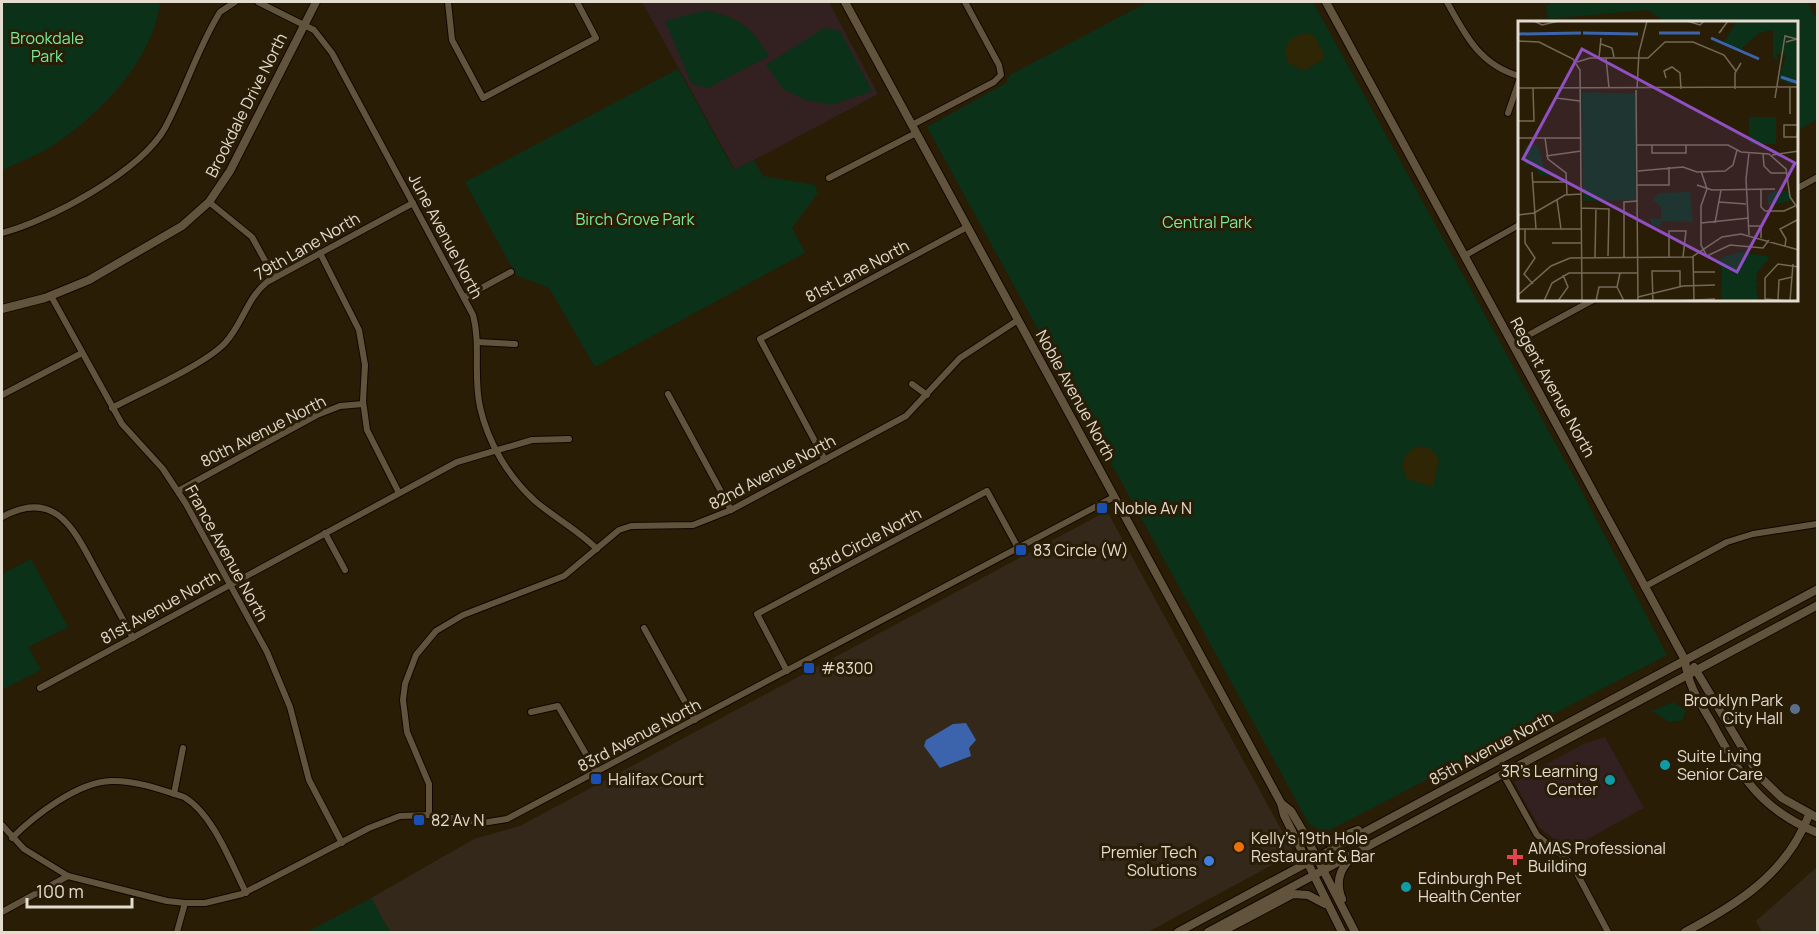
<svg xmlns="http://www.w3.org/2000/svg" width="1819" height="934" font-family="Manrope,sans-serif">
<style>
.industrial{fill:#33281a}
.education{fill:#332021}
.green{fill:#0b3119}
.sand{fill:#2e2604}
.water{fill:#3b64ac}
.lines{fill:none;stroke-linecap:round;stroke-linejoin:round}
.street-casing{stroke:#110700;stroke-width:8}
.secondary-casing{stroke:#110700;stroke-width:10}
.street{stroke:#62543c;stroke-width:6}
.secondary{stroke:#62543c;stroke-width:8}
.transit-dot{fill:#1a4fb4;stroke:#291d06;stroke-width:2}
.service-dot{fill:#5c6f8a;stroke:#291d06;stroke-width:2}
.culture-dot{fill:#0f9aa8;stroke:#291d06;stroke-width:2}
.food-dot{fill:#e8710a;stroke:#291d06;stroke-width:2}
.health-dot{fill:#e0444e;stroke:#291d06;stroke-width:2}
.shop-dot{fill:#3f7fe0;stroke:#291d06;stroke-width:2}
.labels{text-anchor:middle;dominant-baseline:central;stroke-width:6;stroke-linejoin:round;paint-order:stroke}
.park-label{font-size:16px;fill:#77eb9c;stroke:#291d06}
.street-label{font-size:16px;fill:#e4dccf;stroke:#291d06}
.poi-label{font-size:16px;fill:#e4dccf;stroke:#291d06;text-anchor:start}
.inset-river{fill:none;stroke:#3b64ac;stroke-width:3}
.inset-road{fill:none;stroke:#746956;stroke-width:1.5}
.view{fill:#904fc2;fill-opacity:0.15;stroke:#904fc2;stroke-width:3}
.inset-edge{fill:none;stroke:#e4dccf;stroke-width:3}
</style>
<rect width="100%" height="100%" fill="#291d06"/>
<!-- industrial -->
<g class="industrial">
<polygon points="1107,511 1294,853 1148,932 390,932 371,898 474,839 520,826"/>
<polygon points="1817,867 1817,932 1762,932 1756,921"/>
</g>
<!-- education -->
<g class="education">
<polygon points="642,2 829,2 878,94 735,170"/>
<polygon points="1605,737 1644,808 1568,850 1539,827 1514,782 1583,744"/>
</g>
<!-- green -->
<g class="green">
<path d="M2 2H160C154 60 97 118 47 149 33 157 16 163 2 171Z"/>
<polygon points="1148,2 1313,2 1579,486 1667,655 1330,830 1319,830 1309,824 927,127 1006,83 1010,75"/>
<polygon points="1554,2 1807,2 1817,20 1817,119 1797,131 1796,22 1666,22 1647,10 1548,19 1546,6"/>
<path d="M706 10C742 20 749 24 769 56L708 88 692 84 665 21Z"/>
<polygon points="824,28 840,31 872,91 832,105 805,100 783,89 766,65"/>
<polygon points="678,69 734,170 754,160 763,176 815,185 818,193 792,228 805,253 595,367 549,288 516,275 465,182"/>
<polygon points="31,559 68,627 28,647 41,670 2,690 2,574"/>
<polygon points="1673,702 1686,710 1682,721 1668,721 1652,711"/>
<polygon points="371,898 390,932 307,932"/>
</g>
<!-- sand -->
<g class="sand">
<polygon points="1303,33 1314,35 1324,54 1323,60 1303,71 1288,63 1285,51 1289,40"/>
<polygon points="1421,446 1431,449 1439,459 1434,484 1430,486 1407,479 1402,466 1405,456 1412,449"/>
</g>
<!-- water -->
<polygon class="water" points="966,723 976,740 969,748 971,756 940,768 924,746 926,740 953,724"/>
<g class="lines">
<!-- street casing -->
<g class="street-casing">
<g id="street">
<path d="M258 2 314 30 332 53 473 315C481 345 473 376 480 407 488 443 508 476 535 501 555 518 578 530 597 549"/>
<polyline points="448,2 452,40 483,98 596,38 577,2"/>
<path d="M1447 2C1465 35 1480 65 1519 76"/>
<polyline points="1508,113 1519,81"/>
<polyline points="912,125 994,82 1001,75 999,65 965,2"/>
<polyline points="829,178 916,133"/>
<polyline points="1796,189 1818,177"/>
<polyline points="209,202 252,237 274,277"/>
<path d="M2 233C49 221 141 171 165 128 185 91 197 49 220 12L235 2"/>
<polyline points="320,253 359,330 365,365 363,401 367,430 399,493"/>
<polyline points="1464,256 1519,225"/>
<polyline points="51,296 122,424 163,469 186,504 267,652 290,707 309,780 342,843"/>
<polyline points="465,297 511,272"/>
<polyline points="477,342 515,344"/>
<polyline points="1512,344 1593,300"/>
<polyline points="912,384 927,395"/>
<polyline points="668,394 731,510"/>
<polyline points="2,395 82,353"/>
<path d="M112 408C142 392 204 365 225 343 243 324 246 299 267 282L413 203"/>
<polyline points="825,460 760,339 967,227"/>
<polyline points="178,491 317,415 340,406 363,404"/>
<path d="M2 517C57 487 75 532 97 572 109 594 121 616 133 638"/>
<polyline points="325,533 345,570"/>
<polyline points="1644,587 1727,542 1753,534 1817,524"/>
<polyline points="644,628 695,720"/>
<polyline points="787,671 757,614 987,491 1017,546"/>
<polyline points="40,688 457,462 532,440 569,439"/>
<polyline points="531,712 558,706 597,773"/>
<polyline points="1503,774 1537,835 1572,864 1608,932"/>
<polyline points="174,794 183,748"/>
<polyline points="429,815 429,784 407,732 403,700 405,684 416,655 436,631 463,615 564,576 619,530 631,526 693,525 731,510 906,416 960,358 1018,320"/>
<polyline points="2,825 24,849 68,876 167,901 185,903 205,903 242,894 369,828 400,816 433,815 482,823 507,819 1114,497"/>
<path d="M12 838C35 815 78 782 111 781 135 780 162 790 184 797 213 814 231 863 246 893"/>
<polyline points="2,912 68,876"/>
<polyline points="177,932 185,903"/>
</g>
</g>
<!-- secondary casing -->
<g class="secondary-casing">
<g id="secondary">
<polyline points="845,2 1281,803 1284,815 1342,932"/>
<path d="M1326 2 1685 660C1687 684 1700 703 1712 723 1741 776 1759 809 1818 833"/>
<polyline points="2,309 45,298 89,280 182,226 209,202 230,171 316,2"/>
<polyline points="1694,667 1759,776 1782,798 1818,818"/>
<polyline points="1281,803 1291,811 1304,833 1355,932"/>
<polyline points="1304,833 1327,842 1358,830"/>
<path d="M1342 899C1336 885 1338 870 1351 859"/>
<polyline points="1218,931 1227,929 1293,894 1308,895 1325,904"/>
<polyline points="1178,932 1818,589"/>
<polyline points="1208,932 1818,605"/>
<path d="M1685 932C1738 904 1786 874 1809 815"/>
</g>
</g>
<!-- street -->
<use href="#street" class="street"/>
<!-- secondary -->
<use href="#secondary" class="secondary"/>
</g>
<!-- markers -->
<g class="transit-dot">
<rect x="1096" y="502" width="12" height="12" rx="3"/>
<rect x="1015" y="544" width="12" height="12" rx="3"/>
<rect x="803" y="662" width="12" height="12" rx="3"/>
<rect x="590" y="773" width="12" height="12" rx="3"/>
<rect x="413" y="814" width="12" height="12" rx="3"/>
</g>
<circle class="service-dot" cx="1795" cy="709" r="6"/>
<g class="culture-dot">
<circle cx="1665" cy="765" r="6"/>
<circle cx="1610" cy="780" r="6"/>
<circle cx="1406" cy="887" r="6"/>
</g>
<circle class="food-dot" cx="1239" cy="847" r="6"/>
<path class="health-dot" d="M1512 848h6v6h6v6h-6v6h-6v-6h-6v-6h6z"/>
<circle class="shop-dot" cx="1209" cy="861" r="6"/>
<g class="labels">
<!-- park labels -->
<g class="park-label">
<text x="47" y="38">Brookdale<tspan x="47" dy="18">Park</tspan></text>
<text x="635" y="219">Birch Grove Park</text>
<text x="1207" y="222">Central Park</text>
</g>
<!-- street labels -->
<g class="street-label">
<text transform="translate(246 105) rotate(-63)">Brookdale Drive North</text>
<text transform="translate(446 236) rotate(62)">June Avenue North</text>
<text transform="translate(307 246) rotate(-30)">79th Lane North</text>
<text transform="translate(857 271) rotate(-28)">81st Lane North</text>
<text transform="translate(1553 387) rotate(61)">Regent Avenue North</text>
<text transform="translate(1076 395) rotate(61)">Noble Avenue North</text>
<text transform="translate(263 431) rotate(-27)">80th Avenue North</text>
<text transform="translate(772 472) rotate(-28)">82nd Avenue North</text>
<text transform="translate(865 541) rotate(-28)">83rd Circle North</text>
<text transform="translate(227 553) rotate(61)">France Avenue North</text>
<text transform="translate(160 607) rotate(-29)">81st Avenue North</text>
<text transform="translate(639 735) rotate(-28)">83rd Avenue North</text>
<text transform="translate(1491 748) rotate(-28)">85th Avenue North</text>
</g>
<!-- poi labels -->
<g class="poi-label">
<text x="1114" y="508">Noble Av N</text>
<text x="1033" y="550">83 Circle (W)</text>
<text x="821" y="668">#8300</text>
<text x="1783" y="700" text-anchor="end">Brooklyn Park<tspan x="1783" dy="18">City Hall</tspan></text>
<text x="1677" y="756">Suite Living<tspan x="1677" dy="18">Senior Care</tspan></text>
<text x="1598" y="771" text-anchor="end">3R's Learning<tspan x="1598" dy="18">Center</tspan></text>
<text x="608" y="779">Halifax Court</text>
<text x="431" y="820">82 Av N</text>
<text x="1251" y="838">Kelly's 19th Hole<tspan x="1251" dy="18">Restaurant &amp; Bar</tspan></text>
<text x="1528" y="848">AMAS Professional<tspan x="1528" dy="18">Building</tspan></text>
<text x="1197" y="852" text-anchor="end">Premier Tech<tspan x="1197" dy="18">Solutions</tspan></text>
<text x="1418" y="878">Edinburgh Pet<tspan x="1418" dy="18">Health Center</tspan></text>
</g>
</g>
<!-- overview -->
<g transform="translate(1518 21)">
<rect width="280" height="280" fill="#291d06"/>
<path d="M219 0H280V63H270L261 57 268 34 258 33 261 40 255 37V9L241 12 222 29 205 22ZM64 71 117 73 118 179 65 180ZM231 96H258V123H231ZM7 124H20L26 147 38 154H22L14 143 7 145ZM256 170H270L273 180 250 184V174ZM172 171 175 201 143 200 142 207 134 204 132 197 143 198V186L135 179 140 172ZM222 231 252 236 239 252 238 262 245 263 238 264 240 280H203L204 247 199 243 205 236Z" fill="#0b3119"/>
<path class="inset-river" d="M65 12 120 13M141 12H182M0 13 63 12M193 17 241 38M263 56 281 62"/>
<path class="inset-road" d="M16 0 24 4 41 0M169 0 182 4 186 0M204 9 201 12 210 0M0 20 21 21 55 38 62 49 64 280M83 23 94 27 96 36M81 37 83 17M88 37 91 67M59 41 72 37H130L147 21H175L206 34 218 50M148 57 146 50 154 46 162 52 163 68M0 67 281 66M119 68 121 31 129 0M217 68V52L223 42M118 69 120 280M38 77 62 80M257 77 267 15 279 18 268 21M272 93V66M0 100H16L15 67M280 104 279 116H266V104H281M0 117H63M27 117 30 138 48 152 49 173M119 124H210L223 131 251 133 268 148 272 176 281 189M134 124V132H168V124M245 132 246 145 253 152H269M254 134 281 130M28 135 63 130M120 150 165 146 179 151 207 150 215 144 219 129M183 150 189 168 183 185V224L189 235 212 224 245 227 251 219M14 151 18 208M14 161H49M119 164H151V146M179 164 194 169 257 168M243 168V186L247 190H266L277 185M0 169V130M39 179 43 208M201 181 228 183M63 187 91 188 90 235M0 194 16 192 47 174 63 173M183 202 231 197M197 202 203 169M231 205H243V217M0 208H64M7 208V222L17 237 6 253 15 263M231 214 228 158 231 132M34 222H64M267 225 268 218 262 208 281 198M175 235 176 280M77 236 78 187M106 236V181L120 180M151 236V210H168L165 236M176 251H197M102 252 99 266 106 280M0 274 33 245 52 237 174 236 204 216 223 213 281 229M120 276 165 265 197 264M260 279 261 259 274 256M26 280 34 262 51 252H119M40 280 50 266 45 254M78 280 81 266H99M135 280 134 250H162V265M159 280 197 278M271 280 247 278V257L260 243 281 246M272 280 275 243"/>
<path class="view" d="M64 28 277 142 219 251 5 138Z"/>
<rect width="280" height="280" class="inset-edge"/>
</g>
<!-- border -->
<rect width="1819" height="934" fill="none" stroke="#e4dccf" stroke-width="6"/>
<!-- scale -->
<path d="M27 898v9h105v-9" fill="none" stroke="#e4dccf" stroke-width="3"/>
<text x="36" y="898" font-size="18" fill="#e4dccf" stroke="#291d06" stroke-width="4.5" paint-order="stroke">100 m</text>
</svg>
